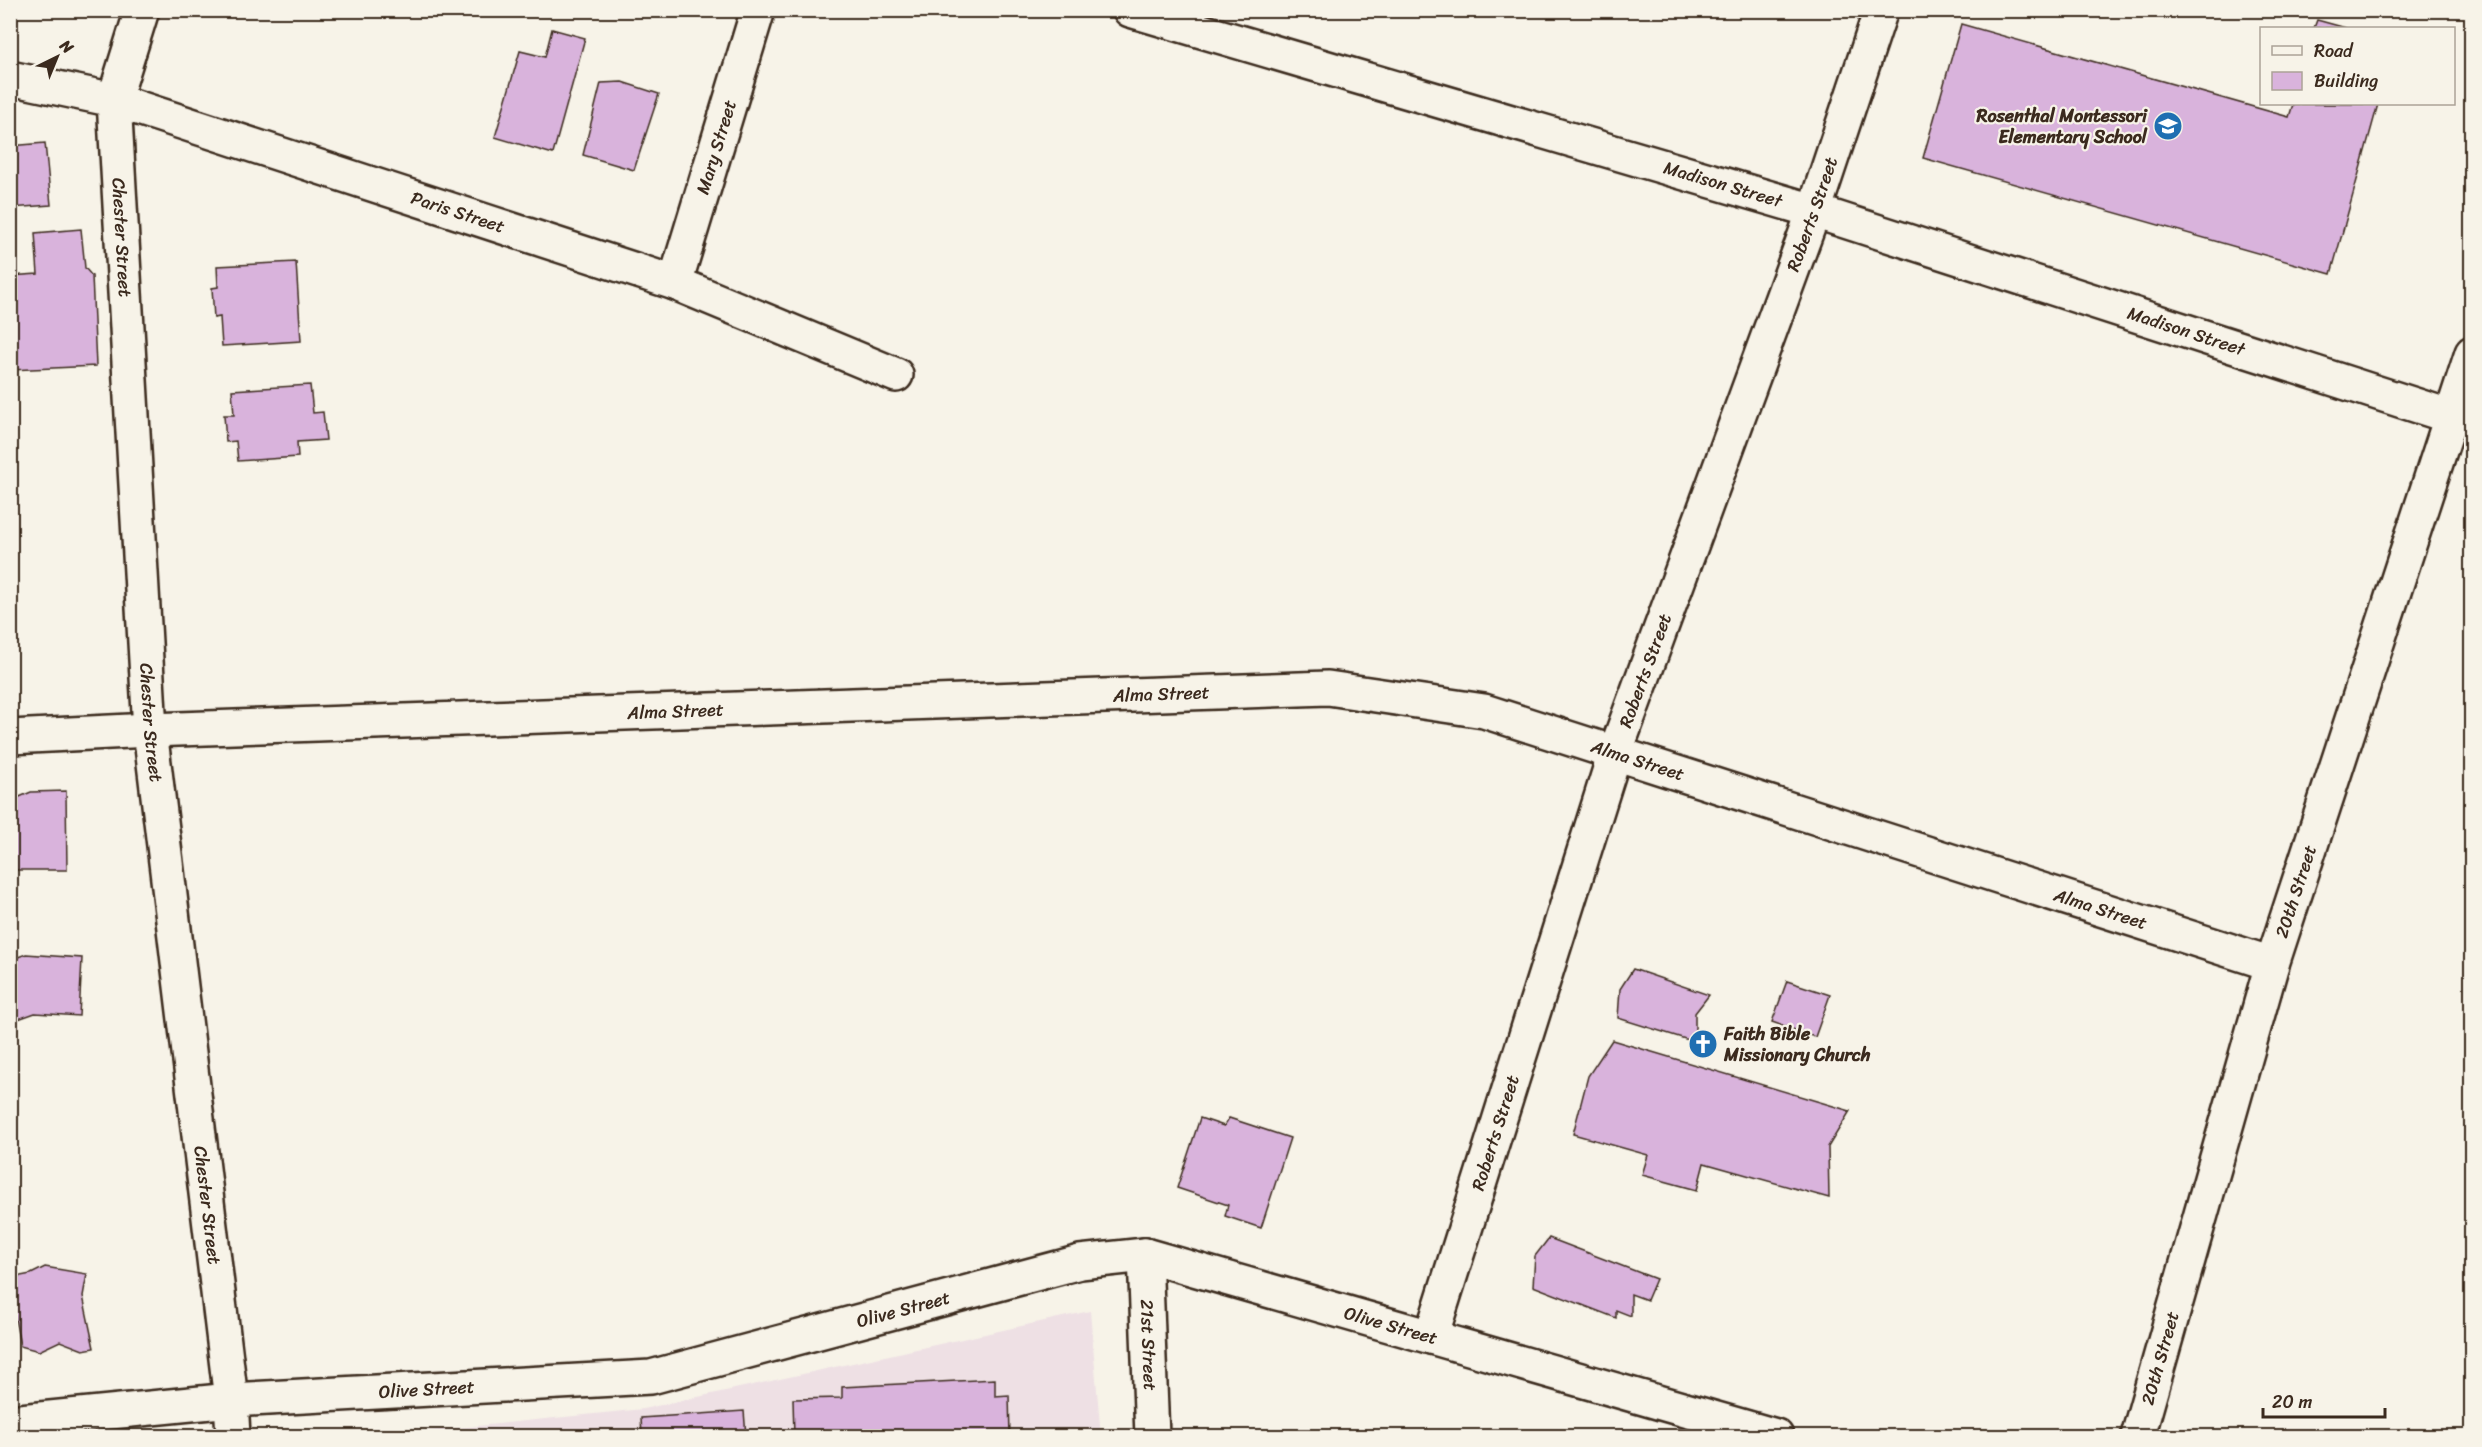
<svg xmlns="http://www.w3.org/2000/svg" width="2482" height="1447" font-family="Sriracha,sans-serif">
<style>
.built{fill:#eee0e4}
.building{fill:#d9b3dc;stroke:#3b2a1e;stroke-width:1.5}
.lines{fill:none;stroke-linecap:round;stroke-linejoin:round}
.minor-casing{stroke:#3b2a1e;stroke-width:38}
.tertiary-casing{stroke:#3b2a1e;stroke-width:38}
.minor{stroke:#f7f3e8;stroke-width:33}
.tertiary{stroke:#f7f3e8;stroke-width:33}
.labels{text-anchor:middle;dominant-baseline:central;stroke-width:4.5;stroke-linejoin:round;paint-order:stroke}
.poi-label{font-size:18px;font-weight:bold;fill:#3b2a1e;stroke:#f7f3e8;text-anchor:end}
.street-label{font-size:18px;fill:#3b2a1e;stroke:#f7f3e8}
</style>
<rect width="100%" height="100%" fill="#f7f3e8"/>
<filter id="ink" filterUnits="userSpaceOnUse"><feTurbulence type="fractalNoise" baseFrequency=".0167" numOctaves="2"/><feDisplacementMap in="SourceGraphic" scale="12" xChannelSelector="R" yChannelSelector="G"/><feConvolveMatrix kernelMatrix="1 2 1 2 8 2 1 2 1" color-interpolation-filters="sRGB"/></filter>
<g filter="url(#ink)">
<!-- built -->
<polygon class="built" points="1090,1311 1101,1436 380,1436 643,1409"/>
<!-- building -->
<g class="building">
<polygon points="2317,20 2346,28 2314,28"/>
<polygon points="1961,24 2289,117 2293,104 2378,104 2331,274 1923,158"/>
<polygon points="552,29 585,38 553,154 495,137 520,51 545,57"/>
<polygon points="622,82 659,94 634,170 583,155 601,83"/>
<polygon points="45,143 51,205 10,208 10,146"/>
<polygon points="81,229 85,268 92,276 96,366 10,370 10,276 38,274 35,233"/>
<polygon points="296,262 301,341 222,346 220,317 214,318 212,288 218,287 217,266"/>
<polygon points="310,385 313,413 323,412 326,440 297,442 298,457 238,461 236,441 226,442 224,415 234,415 232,390"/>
<polygon points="66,791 67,870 10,870 10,801 31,792"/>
<polygon points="26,954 82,958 79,1016 35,1013 10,1022 10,960"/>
<polygon points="1633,969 1709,995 1695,1013 1695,1042 1618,1018 1620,989"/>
<polygon points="1787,981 1830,995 1815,1037 1772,1022"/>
<polygon points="1612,1040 1850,1111 1828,1147 1829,1198 1704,1163 1697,1190 1642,1175 1648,1155 1573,1134 1588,1076"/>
<polygon points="1200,1118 1224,1126 1229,1118 1290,1138 1261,1228 1225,1216 1228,1205 1177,1188"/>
<polygon points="1549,1238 1656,1279 1647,1300 1631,1294 1631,1316 1616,1310 1616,1318 1533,1286 1535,1256"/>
<polygon points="45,1267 87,1274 83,1296 94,1348 83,1350 60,1341 39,1351 20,1346 13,1306 10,1307 10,1278 31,1274"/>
<polygon points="995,1379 995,1396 1009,1395 1010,1436 794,1436 793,1399 842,1398 842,1387"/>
<polygon points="744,1411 746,1436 725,1436 725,1431 680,1434 681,1436 642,1436 641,1418"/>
</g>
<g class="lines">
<!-- minor casing -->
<g class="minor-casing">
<g id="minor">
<path id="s1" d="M1130 10 1814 211 2449 416"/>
<path id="s2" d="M10 78 114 100 675 283 896 375"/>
<path id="s3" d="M675 283 758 10"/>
<path id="s4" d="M10 737 150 730 1328 688 1484 711 2272 964"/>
<path id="s5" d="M1145 1255 1152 1436"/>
<path id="s6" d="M1431 1337 1615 753 1814 211 1881 10"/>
<path id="s7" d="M10 1422 231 1400 651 1377 1080 1262 1145 1255 1776 1436"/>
<path id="s8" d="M2138 1436 2272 964 2472 353"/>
</g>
</g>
<!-- tertiary casing -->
<g class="tertiary-casing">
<g id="tertiary">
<path id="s9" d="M142 10 114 100 150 730 231 1400 233 1436"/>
</g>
</g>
<!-- minor -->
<use href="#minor" class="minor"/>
<!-- tertiary -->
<use href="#tertiary" class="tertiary"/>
</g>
</g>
<!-- icons -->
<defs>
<g id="school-disc" transform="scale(1.5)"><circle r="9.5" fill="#1f6fb2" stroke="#f7f3e8"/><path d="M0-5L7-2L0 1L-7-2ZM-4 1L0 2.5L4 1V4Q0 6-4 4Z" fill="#fff"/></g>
<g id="church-disc" transform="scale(1.5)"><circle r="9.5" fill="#1f6fb2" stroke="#f7f3e8"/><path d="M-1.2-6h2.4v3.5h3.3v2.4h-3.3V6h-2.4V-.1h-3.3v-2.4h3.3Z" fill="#fff"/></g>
</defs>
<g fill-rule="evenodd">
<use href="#school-disc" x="2168" y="126"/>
<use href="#church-disc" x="1703" y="1044"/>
</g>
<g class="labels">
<!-- poi labels -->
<g class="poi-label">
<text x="2147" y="116">Rosenthal Montessori<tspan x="2147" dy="21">Elementary School</tspan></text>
<text x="1724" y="1034" text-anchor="start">Faith Bible<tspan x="1724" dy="21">Missionary Church</tspan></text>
</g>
<!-- street labels -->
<g class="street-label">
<text stroke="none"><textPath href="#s3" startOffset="142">Mary Street</textPath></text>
<text stroke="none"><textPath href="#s1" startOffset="618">Madison Street</textPath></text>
<text stroke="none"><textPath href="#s2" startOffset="468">Paris Street</textPath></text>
<text stroke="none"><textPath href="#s6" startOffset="1186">Roberts Street</textPath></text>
<text stroke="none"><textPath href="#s9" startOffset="232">Chester Street</textPath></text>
<text stroke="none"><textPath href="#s1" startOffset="1104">Madison Street</textPath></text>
<text stroke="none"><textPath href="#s6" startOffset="700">Roberts Street</textPath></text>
<text stroke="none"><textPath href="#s4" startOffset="1152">Alma Street</textPath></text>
<text stroke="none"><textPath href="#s4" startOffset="666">Alma Street</textPath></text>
<text stroke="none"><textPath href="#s9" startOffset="718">Chester Street</textPath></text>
<text stroke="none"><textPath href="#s4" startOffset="1638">Alma Street</textPath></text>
<text stroke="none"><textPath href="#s8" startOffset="567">20th Street</textPath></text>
<text stroke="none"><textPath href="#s4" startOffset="2124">Alma Street</textPath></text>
<text stroke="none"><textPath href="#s6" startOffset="214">Roberts Street</textPath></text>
<text stroke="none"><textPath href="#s9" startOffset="1204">Chester Street</textPath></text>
<text stroke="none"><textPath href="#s7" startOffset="904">Olive Street</textPath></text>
<text stroke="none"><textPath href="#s7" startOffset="1408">Olive Street</textPath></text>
<text stroke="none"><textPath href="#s5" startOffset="90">21st Street</textPath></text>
<text stroke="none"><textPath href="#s8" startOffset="81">20th Street</textPath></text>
<text stroke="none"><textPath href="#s7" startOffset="418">Olive Street</textPath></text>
</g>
</g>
<!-- margin -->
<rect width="2482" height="1447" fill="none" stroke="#f7f3e8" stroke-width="36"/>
<rect x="18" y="18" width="2446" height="1411" fill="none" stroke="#3b2a1e" stroke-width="2" filter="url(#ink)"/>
<!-- legend -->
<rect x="2260" y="27" width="195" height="78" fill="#f7f3e8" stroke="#aca397" stroke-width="1.5"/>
<rect x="2272" y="46" width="30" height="9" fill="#f7f3e8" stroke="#aca397" stroke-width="1.5"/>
<text x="2314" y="57" font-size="18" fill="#3b2a1e">Road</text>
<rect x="2272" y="72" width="30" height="18" fill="#d9b3dc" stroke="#aca397" stroke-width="1.5"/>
<text x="2314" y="87" font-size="18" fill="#3b2a1e">Building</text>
<!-- north arrow -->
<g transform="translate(57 57) rotate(43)" stroke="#f7f3e8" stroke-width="4.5" paint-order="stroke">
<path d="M0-4.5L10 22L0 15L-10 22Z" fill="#3b2a1e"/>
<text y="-9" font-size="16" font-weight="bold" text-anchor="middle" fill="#3b2a1e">N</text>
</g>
<!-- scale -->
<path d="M2263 1408v9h122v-9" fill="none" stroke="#3b2a1e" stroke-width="3"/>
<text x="2272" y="1408" font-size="18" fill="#3b2a1e" stroke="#f7f3e8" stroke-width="4.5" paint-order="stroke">20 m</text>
</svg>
